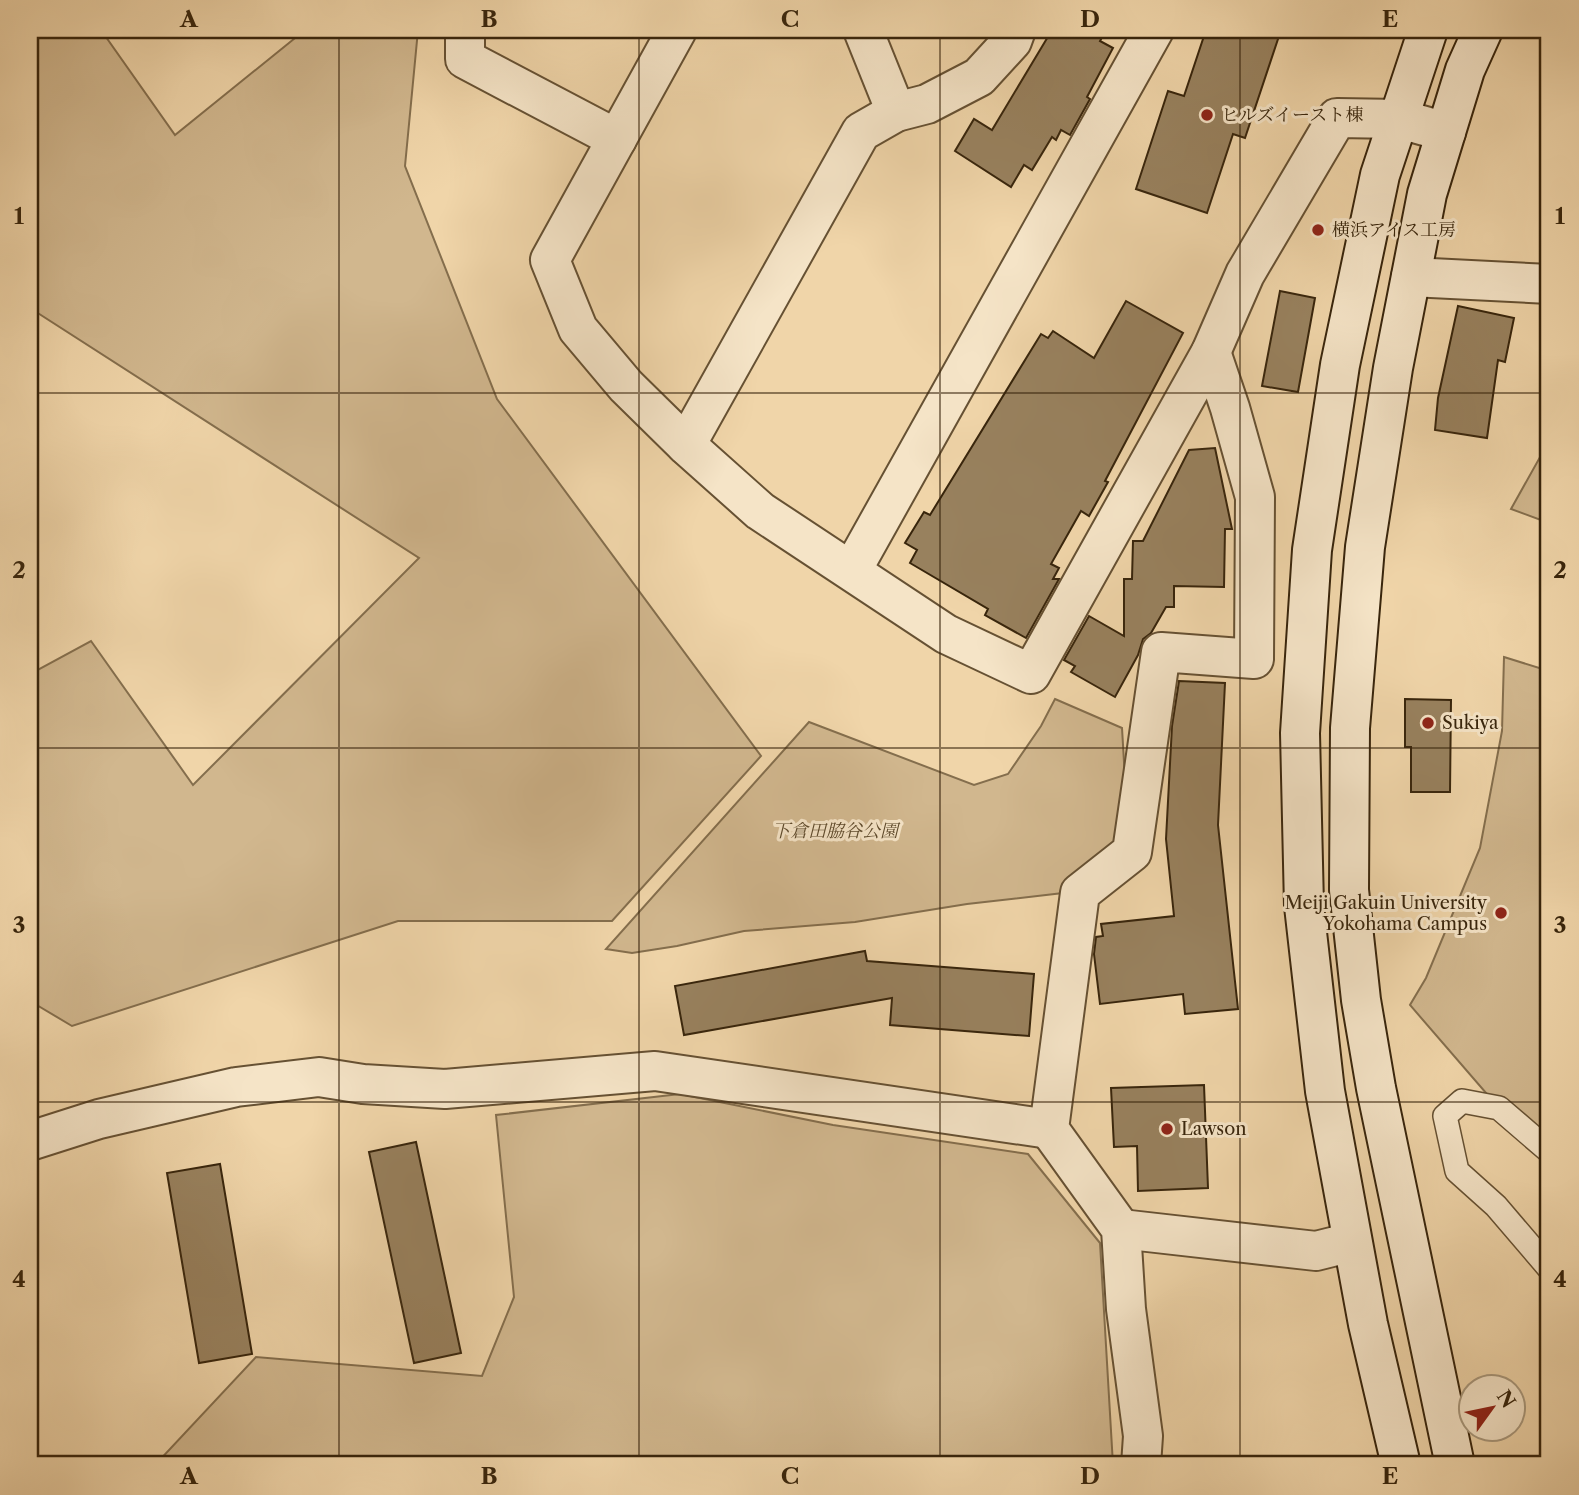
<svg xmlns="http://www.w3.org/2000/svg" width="1579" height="1495" font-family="'Libre Caslon Text','Noto Serif JP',serif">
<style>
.green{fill:#d1b78e;stroke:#846e4d;stroke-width:2}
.building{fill:#98815e;stroke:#38250c;stroke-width:2}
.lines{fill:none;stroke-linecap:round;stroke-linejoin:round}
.lane-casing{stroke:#665133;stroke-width:26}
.street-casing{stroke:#665133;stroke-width:42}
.secondary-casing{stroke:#38250c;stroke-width:42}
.lane{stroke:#f5e4c7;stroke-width:23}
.street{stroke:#f5e4c7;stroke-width:38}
.secondary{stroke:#f5e4c7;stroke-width:38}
.grid{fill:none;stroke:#38250c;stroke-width:2;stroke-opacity:0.55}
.poi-dot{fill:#8f2418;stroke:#f5e4c7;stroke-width:2.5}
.labels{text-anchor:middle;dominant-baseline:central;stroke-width:6;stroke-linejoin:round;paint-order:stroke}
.poi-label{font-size:18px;fill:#38250c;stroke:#f5e4c7;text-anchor:start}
.park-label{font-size:18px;font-style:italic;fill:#5e4a2c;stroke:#f5e4c7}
.neatline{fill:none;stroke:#38250c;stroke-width:2.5}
.grid-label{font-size:23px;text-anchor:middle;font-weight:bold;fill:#38250c}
</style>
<rect width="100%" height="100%" fill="#f0d5a9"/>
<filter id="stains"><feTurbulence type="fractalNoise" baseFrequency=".00286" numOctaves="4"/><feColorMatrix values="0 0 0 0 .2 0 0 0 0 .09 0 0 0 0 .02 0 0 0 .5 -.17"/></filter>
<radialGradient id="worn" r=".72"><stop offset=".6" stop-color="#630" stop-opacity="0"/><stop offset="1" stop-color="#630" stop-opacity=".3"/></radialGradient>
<!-- green -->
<g class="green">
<polygon points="30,30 101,30 175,135 305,30 418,30 405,166 497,399 761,756 612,921 398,921 72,1026 30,1001 30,674 91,641 193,785 419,558 30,308"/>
<polygon points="1549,441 1549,523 1511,509"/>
<polygon points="1504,657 1549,671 1549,1151 1499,1108 1410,1005 1426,978 1480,848 1502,731"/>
<polygon points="1055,699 1122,728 1126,796 1121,846 1063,893 967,904 855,922 744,931 677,946 632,953 606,949 809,722 974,785 1008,774 1041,726"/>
<polygon points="680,1094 833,1125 1028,1154 1100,1243 1113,1465 155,1465 256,1357 482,1376 514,1297 496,1115"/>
</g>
<!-- building -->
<g class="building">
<polygon points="1052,30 1106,30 1100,41 1113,48 1087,97 1090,99 1070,135 1061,130 1056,140 1052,137 1032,170 1024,165 1011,187 955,151 974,119 992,130"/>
<polygon points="1206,30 1281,30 1245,138 1233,134 1207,213 1136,189 1168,91 1184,96"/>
<polygon points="1280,291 1315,298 1298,392 1262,386"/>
<polygon points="1126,301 1183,333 1105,481 1108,482 1089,516 1081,511 1051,564 1059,568 1053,579 1059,579 1026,638 985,615 988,609 910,563 917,550 905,543 924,512 930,515 1041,334 1048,338 1053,331 1094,358"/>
<polygon points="1458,306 1514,318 1505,362 1498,360 1487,438 1435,430 1438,398"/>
<polygon points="1215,448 1232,529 1225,529 1224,587 1174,586 1174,607 1166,607 1151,633 1143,639 1138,655 1115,697 1071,672 1075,666 1064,660 1089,616 1124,636 1124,579 1132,579 1133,541 1143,541 1189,450"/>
<polygon points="1179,681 1225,683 1218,825 1238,1009 1185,1014 1183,994 1100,1004 1094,954 1096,937 1103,936 1101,924 1174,916 1166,839 1172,726"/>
<polygon points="1405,699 1451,700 1450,792 1411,792 1411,747 1405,747"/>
<polygon points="865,951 867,961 1034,974 1029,1036 890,1025 892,998 684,1035 675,986"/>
<polygon points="1204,1085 1208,1188 1138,1191 1137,1146 1114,1147 1111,1088"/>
<polygon points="416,1142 461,1353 414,1363 369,1152"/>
<polygon points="220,1164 252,1354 199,1363 167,1173"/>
</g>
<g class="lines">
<!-- lane casing -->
<g class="lane-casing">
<polyline id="lane" points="1549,1151 1499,1108 1462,1101 1445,1116 1457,1171 1496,1206 1549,1268"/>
</g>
<!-- street casing -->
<g class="street-casing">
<g id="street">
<polyline points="465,30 465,59 617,139"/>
<polyline points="677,30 550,260 578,329 626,386 686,445 760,511 946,634 1031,674 1211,352 1245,274 1337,118 1400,119 1446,132"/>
<polyline points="863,30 896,112"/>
<polyline points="1411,277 1549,284"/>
<polyline points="686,445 861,132 896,112 927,104 979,77 1012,41 1016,30"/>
<polyline points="852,570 1154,30"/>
<polyline points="30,1141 99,1119 236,1087 319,1077 363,1084 445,1089 655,1071 1049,1129"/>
<polyline points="1121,1229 1316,1251 1352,1242"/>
<polyline points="1141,1465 1143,1436 1126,1309 1121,1229 1049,1129 1080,893 1132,852 1161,652 1254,659 1255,497 1230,408 1211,352"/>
</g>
</g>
<!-- secondary casing -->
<g class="secondary-casing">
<g id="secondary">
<polyline points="1401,1465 1368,1324 1325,1091 1304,906 1300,733 1312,550 1340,365 1380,175 1428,30"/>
<polyline points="1455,1465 1376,1088 1361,1000 1349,890 1350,728 1365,547 1393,368 1427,194 1465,70 1483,30"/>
</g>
</g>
<!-- lane -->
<use href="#lane" class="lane"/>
<!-- street -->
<use href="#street" class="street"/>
<!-- secondary -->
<use href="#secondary" class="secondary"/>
</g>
<!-- grid -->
<path class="grid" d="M339 30V1465M639 30V1465M940 30V1465M1240 30V1465M30 393H1549M30 748H1549M30 1102H1549"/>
<!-- markers -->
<g class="poi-dot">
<circle cx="1207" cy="115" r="7"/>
<circle cx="1318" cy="230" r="7"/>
<circle cx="1428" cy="723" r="7"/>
<circle cx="1501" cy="913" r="7"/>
<circle cx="1167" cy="1129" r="7"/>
</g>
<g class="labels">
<!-- poi labels -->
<g class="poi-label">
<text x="1221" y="115">ヒルズイースト棟</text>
<text x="1332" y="230">横浜アイス工房</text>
<text x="1442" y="723">Sukiya</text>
<text x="1487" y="903" text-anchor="end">Meiji Gakuin University<tspan x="1487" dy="21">Yokohama Campus</tspan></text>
<text x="1181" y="1129">Lawson</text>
</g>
<!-- park labels -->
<g class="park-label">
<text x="835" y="831">下倉田脇谷公園</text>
</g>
</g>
<!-- margin -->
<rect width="1579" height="1495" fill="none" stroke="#f0d5a9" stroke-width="77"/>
<!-- north arrow -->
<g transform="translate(1492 1408) rotate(57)"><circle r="33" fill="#f5e4c7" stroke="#a9987c" stroke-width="2"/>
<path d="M0-5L12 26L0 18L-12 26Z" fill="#8f2418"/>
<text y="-10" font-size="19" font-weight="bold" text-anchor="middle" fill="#38250c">N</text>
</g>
<rect x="38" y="38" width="1502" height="1418" class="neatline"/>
<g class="grid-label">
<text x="189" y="27">A</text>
<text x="489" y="27">B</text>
<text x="790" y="27">C</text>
<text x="1090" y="27">D</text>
<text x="1390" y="27">E</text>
<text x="19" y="224">1</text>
<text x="1560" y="224">1</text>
<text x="19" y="578">2</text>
<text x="1560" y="578">2</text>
<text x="19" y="933">3</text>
<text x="1560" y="933">3</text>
<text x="19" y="1287">4</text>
<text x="1560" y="1287">4</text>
<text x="189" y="1484">A</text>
<text x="489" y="1484">B</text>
<text x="790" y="1484">C</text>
<text x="1090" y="1484">D</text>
<text x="1390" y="1484">E</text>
</g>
<rect width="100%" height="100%" filter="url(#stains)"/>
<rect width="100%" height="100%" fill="url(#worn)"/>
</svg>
